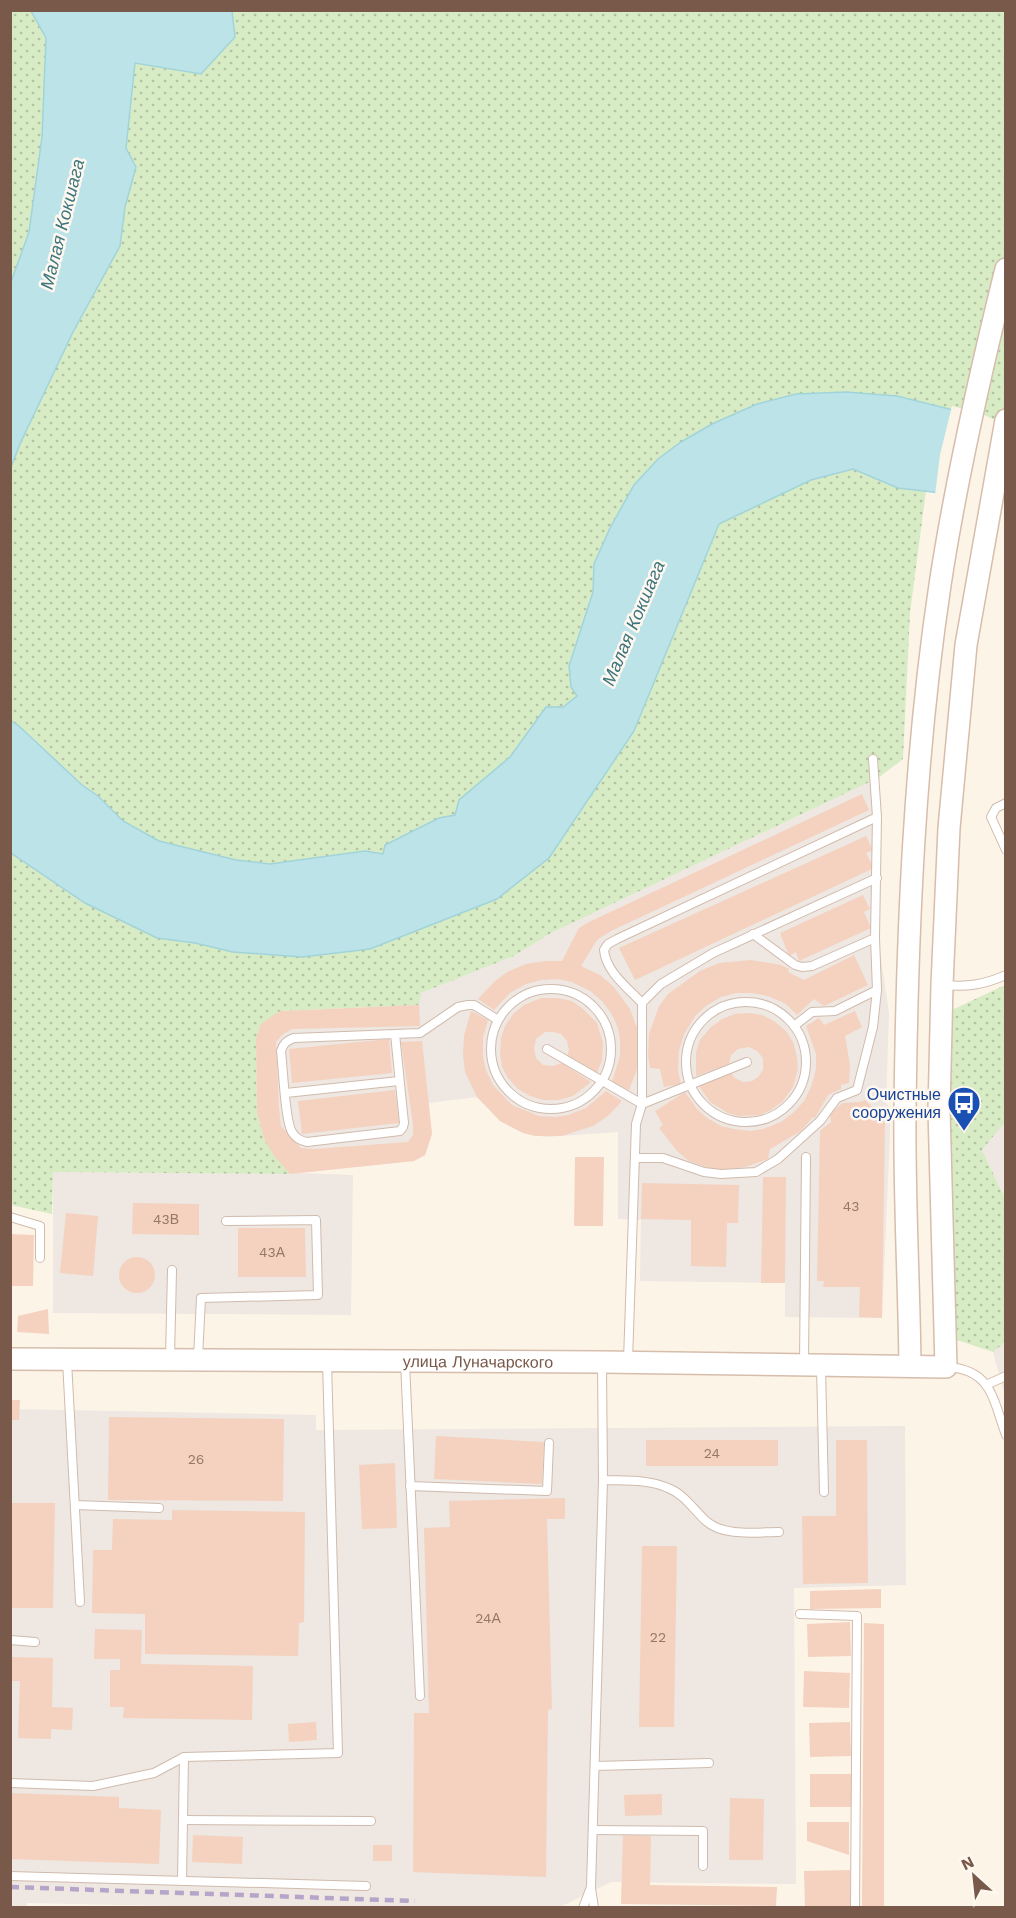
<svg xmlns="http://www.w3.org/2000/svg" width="1016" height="1918" font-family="'Work Sans',sans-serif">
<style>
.industrial{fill:#eee7e2}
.grass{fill:url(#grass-dots)}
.water{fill:#bbe3e8;stroke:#a1d4da;stroke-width:1.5}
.pier{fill:#fdf4e8}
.building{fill:#f4d2bf}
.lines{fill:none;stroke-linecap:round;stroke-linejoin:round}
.lane-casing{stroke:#d0bbad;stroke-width:10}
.secondary-casing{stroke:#d6bdac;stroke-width:24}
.lane{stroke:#fff;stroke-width:8}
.secondary{stroke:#fff;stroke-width:21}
.rail{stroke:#b7a5c9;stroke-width:4.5;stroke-dasharray:9 6;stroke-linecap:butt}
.labels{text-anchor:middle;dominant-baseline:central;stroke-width:5;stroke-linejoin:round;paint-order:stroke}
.number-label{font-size:14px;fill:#987767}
.transit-label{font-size:16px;fill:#164399;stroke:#fff8f0;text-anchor:end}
.street-label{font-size:16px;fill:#79594a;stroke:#fff8f0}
.water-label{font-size:18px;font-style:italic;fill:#3d767e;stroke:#fff8f0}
</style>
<defs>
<pattern id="grass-dots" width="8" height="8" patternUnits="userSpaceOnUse" patternTransform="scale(1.5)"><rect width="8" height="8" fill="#d7ecc5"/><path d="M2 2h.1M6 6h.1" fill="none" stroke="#b3c2a2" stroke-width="1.8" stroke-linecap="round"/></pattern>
</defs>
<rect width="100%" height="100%" fill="#fdf4e8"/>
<!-- industrial -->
<g class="industrial">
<polygon points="878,778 879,946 889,1013 886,1103 891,1108 882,1318 785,1317 785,1283 640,1281 641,1220 618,1219 618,1132 546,1137 523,1133 500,1121 477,1097 429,1103 432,1134 425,1155 414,1161 297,1173 353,1175 351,1315 53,1313 53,1172 289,1174 265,1141 257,1113 256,1038 421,993 514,956 551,933"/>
<polygon points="1005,1122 1005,1199 982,1150"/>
<polygon points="1005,1342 1005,1395 993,1352"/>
<polygon points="11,1409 316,1415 316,1430 905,1426 906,1585 794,1588 796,1884 611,1882 558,1908 263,1908 27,1903 27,1907 11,1908"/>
</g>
<!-- grass -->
<g class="grass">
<polygon points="11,11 31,11 46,38 42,137 29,232 11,282"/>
<polygon points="232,11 1005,11 1005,429 897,396 846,392 796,394 634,485 610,528 594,564 593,592 569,666 577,696 563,707 546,707 510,757 459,800 455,815 439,818 385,845 384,855 365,851 270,864 236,860 159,841 123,821 98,796 82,785 19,726 11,720 10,467 20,444 73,332 120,246 125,207 136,167 126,148 135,63 235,37"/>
<polygon points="853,469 898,488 926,491 910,613 903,759 878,778 551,933 514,956 421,993 419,1005 280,1011 256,1038 257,1113 265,1141 290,1174 53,1172 52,1214 11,1205 10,853 85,903 157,938 302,957 370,949 497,899 549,858 634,731 719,524 811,480"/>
<polygon points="1005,985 1005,1122 982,1150 1005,1199 1005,1342 993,1352 957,1340 950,1173 952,1010"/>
</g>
<!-- water -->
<g class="water">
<polygon points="31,11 232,11 235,37 201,74 135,63 126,148 136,167 125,207 120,246 73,332 20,444 11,467 11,282 29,232 42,137 46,38"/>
<polygon points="846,392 897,396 981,417 949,494 898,488 853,469 811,480 719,524 634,731 549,858 497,899 370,949 302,957 233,952 195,943 157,938 85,903 11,853 10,720 19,726 82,785 98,796 123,821 159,841 236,860 270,864 365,851 383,854 385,845 439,818 455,815 459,800 510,757 546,707 563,707 577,696 571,687 569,666 593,592 594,564 610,528 634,485 658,459 681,442 712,424 757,404 796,394"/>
</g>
<!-- pier -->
<polygon class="pier" points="952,406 982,414 1006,425 1006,521 948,496 935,495 940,455"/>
<!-- building -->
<g class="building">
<polygon points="862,794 869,810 611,931 597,940 581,966 600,975 613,986 630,1009 637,1028 639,1054 636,1072 629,1090 612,1082 620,1056 620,1040 618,1028 611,1013 602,1001 590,991 572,982 557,979 541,980 526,984 510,993 494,1010 478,999 495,981 507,972 526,964 546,961 562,961 579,928 587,923"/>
<polygon points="866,836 873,850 866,853 874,868 635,980 619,948"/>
<polygon points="863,895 870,909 864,912 871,928 799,961 796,952 789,956 780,933"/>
<polygon points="854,955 868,985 824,1006 814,999 797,1015 786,1004 768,996 752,993 736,993 721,997 706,1006 696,1015 684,1034 679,1051 678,1071 681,1084 664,1087 660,1069 650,1068 648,1056 649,1034 659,1006 668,994 700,971 719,963 751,960 781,965 789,969 788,972 804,980"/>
<polygon points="541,998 558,998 572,1001 582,1008 597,1023 603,1043 602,1060 597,1073 567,1057 569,1050 567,1041 561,1034 554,1032 545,1032 536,1039 534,1048 536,1058 543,1065 553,1066 562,1063 591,1082 573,1096 559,1100 543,1100 530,1096 518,1089 508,1078 502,1067 500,1054 501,1038 505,1026 514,1013 524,1005"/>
<polygon points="419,1005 420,1026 292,1029 282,1035 276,1042 279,1107 281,1126 301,1148 314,1149 408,1142 413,1135 413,1125 401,1042 422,1041 432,1134 425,1155 414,1161 290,1174 275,1157 265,1141 257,1113 256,1038 261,1024 280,1011"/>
<polygon points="471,1011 488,1020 483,1038 483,1057 486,1070 493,1085 512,1105 539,1116 555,1117 568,1115 586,1108 606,1091 622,1101 608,1116 593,1126 562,1136 535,1136 523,1133 500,1121 477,1097 465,1072 463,1054 464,1036"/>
<polygon points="855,1011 862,1027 845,1036 850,1065 849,1083 841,1085 841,1089 828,1095 815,1118 813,1117 801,1131 770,1149 768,1159 745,1167 720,1170 706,1167 689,1161 677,1151 659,1128 663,1125 655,1111 685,1092 697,1109 707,1118 721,1126 734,1129 750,1131 763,1129 781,1122 794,1112 804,1101 811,1087 816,1069 816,1054 806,1026 819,1018 824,1025"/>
<polygon points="749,1013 762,1015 774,1021 786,1031 793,1042 797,1057 798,1069 793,1087 783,1101 771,1110 760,1115 739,1116 728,1113 710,1102 699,1086 730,1072 735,1078 743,1082 752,1081 758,1077 763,1070 763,1058 757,1051 749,1047 738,1049 731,1055 729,1064 696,1076 696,1052 700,1040 711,1027 722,1019 735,1014"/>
<polygon points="389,1039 392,1073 292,1083 289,1049"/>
<polygon points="395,1090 399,1123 302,1134 298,1101"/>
<polygon points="865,1100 877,1112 875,1113 885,1123 882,1318 859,1317 860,1287 823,1287 824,1281 817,1281 820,1131 832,1121 831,1122 830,1113 843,1103 860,1102"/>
<polygon points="575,1157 604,1157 603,1226 574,1226"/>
<polygon points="763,1177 786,1177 785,1283 761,1283"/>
<polygon points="642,1183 739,1185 738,1223 727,1223 726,1267 691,1266 691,1220 641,1219"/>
<polygon points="133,1203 199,1204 199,1235 132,1234"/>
<polygon points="66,1213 98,1216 93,1276 60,1273"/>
<polygon points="238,1228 305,1228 306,1277 238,1277"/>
<polygon points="10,1234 34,1235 33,1286 10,1286"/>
<circle cx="137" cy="1275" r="18"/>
<polygon points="48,1309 49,1334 17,1332 18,1316"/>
<polygon points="10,1400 20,1400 19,1420 10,1420"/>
<polygon points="109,1417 284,1419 283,1501 108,1500"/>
<polygon points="436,1436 544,1442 542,1484 434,1479"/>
<rect x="646" y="1440" width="132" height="26"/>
<polygon points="836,1440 867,1440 868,1583 803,1584 802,1516 836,1516"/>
<polygon points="395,1463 397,1528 362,1529 359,1465"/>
<polygon points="565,1498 565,1519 547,1519 552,1709 548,1710 546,1877 413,1872 414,1713 429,1713 424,1528 450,1527 449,1501"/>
<polygon points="10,1503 55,1503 53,1608 10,1608"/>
<polygon points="172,1510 305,1512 304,1622 299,1623 298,1656 145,1654 145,1614 92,1613 93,1550 112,1550 113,1519 172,1520"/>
<polygon points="642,1546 677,1546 674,1727 639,1727"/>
<polygon points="881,1589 881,1608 810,1609 810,1591"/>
<polygon points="850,1622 851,1656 808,1657 807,1624"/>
<polygon points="864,1623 884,1624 884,1908 862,1908"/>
<polygon points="95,1629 142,1630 141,1664 253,1666 252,1720 123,1718 124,1707 110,1707 110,1670 120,1670 120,1659 94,1659"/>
<polygon points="10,1657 53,1658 52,1707 73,1708 72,1730 51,1729 51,1739 18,1738 20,1681 10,1681"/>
<polygon points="804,1671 850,1673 849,1708 803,1707"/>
<polygon points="316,1722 317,1740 289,1742 288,1724"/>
<polygon points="850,1722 851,1756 810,1757 809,1723"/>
<rect x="810" y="1774" width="42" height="33"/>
<polygon points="10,1793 119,1797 119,1808 161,1810 159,1864 10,1859"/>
<polygon points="662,1794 662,1815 625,1816 624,1795"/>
<polygon points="730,1798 764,1799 763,1860 729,1860"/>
<polygon points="807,1822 849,1822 849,1855 807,1841"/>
<polygon points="193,1835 243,1837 242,1864 192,1862"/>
<polygon points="623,1835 651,1836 650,1885 777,1887 776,1906 621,1904"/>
<rect x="373" y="1845" width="19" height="16"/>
<polygon points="850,1870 850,1907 805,1908 804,1871"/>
</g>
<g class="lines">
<!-- lane casing -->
<g class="lane-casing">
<g id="lane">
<polyline points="1006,803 996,808 991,817 1006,850"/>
<polyline points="753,934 795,965 802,967 812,966 875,938"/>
<path d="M944 985C968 987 983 985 1006 975"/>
<circle cx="551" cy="1049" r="60"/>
<circle cx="746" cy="1062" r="60"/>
<polyline points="642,1003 661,984 713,953 877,878"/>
<polyline points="794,1026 812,1012 835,1011 877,990"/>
<path d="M395 1034 404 1123 403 1127 400 1131 307 1142C301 1141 295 1137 292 1132 285 1121 283 1067 281 1051 283 1044 286 1041 294 1038L420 1033 458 1007 468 1005H474L498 1020"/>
<polyline points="547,1049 642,1104"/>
<polyline points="286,1093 399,1081"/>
<polyline points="642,1104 747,1062"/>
<polyline points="635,1158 663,1158 704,1172 721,1174 756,1172 778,1159 820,1121 837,1098 857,1090 873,1027 877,990 875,938 877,817 873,759"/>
<polyline points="10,1217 40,1226 40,1258"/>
<polyline points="170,1358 172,1270"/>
<polyline points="198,1358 201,1298 318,1295 316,1220 226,1221"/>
<polyline points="67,1361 80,1602"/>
<path d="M628 1361 636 1124 642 1104V1003C628 988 606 972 604 950L608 944 617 939 877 817"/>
<polyline points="405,1362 420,1696"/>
<polyline points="804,1364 806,1157"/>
<path d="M948 1367C992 1370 993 1400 1006 1435"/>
<polyline points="821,1368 824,1492"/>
<polyline points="986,1385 1006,1376"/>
<path d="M603 1480C623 1481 648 1479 668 1488 684 1494 693 1509 706 1521 724 1537 757 1532 779 1532"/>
<polyline points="410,1486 547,1491 549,1443"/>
<polyline points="75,1505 159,1508"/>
<polyline points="800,1614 857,1616 855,1908"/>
<polyline points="10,1640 35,1642"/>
<polyline points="595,1766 709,1763"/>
<polyline points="10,1783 93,1786 154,1773 184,1757 338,1753 327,1362"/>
<polyline points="183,1820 371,1821"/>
<polyline points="593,1830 703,1831 703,1866"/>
<polyline points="10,1876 366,1886"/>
<polyline points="182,1881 184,1757"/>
<polyline points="591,1888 594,1908"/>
<polyline points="583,1908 591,1887 603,1480 602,1365"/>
</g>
</g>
<!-- secondary casing -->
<g class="secondary-casing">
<g id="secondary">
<path id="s1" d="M10 1359 602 1362 946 1367 939 1110 942 985 949 828 966 645 1006 420"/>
<path d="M910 1366C909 1281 904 1196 905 1111 907 936 914 758 940 585 956 479 980 374 1006 269"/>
</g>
</g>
<!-- lane -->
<use href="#lane" class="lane"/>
<!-- secondary -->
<use href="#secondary" class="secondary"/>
<!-- rail -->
<polyline class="rail" points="10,1887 415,1901"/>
</g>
<!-- icons -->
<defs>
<g id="bus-pin" transform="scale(1.725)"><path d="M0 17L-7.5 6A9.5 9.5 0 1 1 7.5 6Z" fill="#1a4fb4" stroke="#fff8f0"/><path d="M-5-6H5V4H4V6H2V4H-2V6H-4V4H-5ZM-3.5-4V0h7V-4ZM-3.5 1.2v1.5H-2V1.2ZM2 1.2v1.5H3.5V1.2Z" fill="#fff"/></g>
</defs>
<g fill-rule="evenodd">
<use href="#bus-pin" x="964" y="1103"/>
</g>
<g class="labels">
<!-- number labels -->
<g class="number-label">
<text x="851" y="1206">43</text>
<text x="166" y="1219">43В</text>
<text x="272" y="1252">43А</text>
<text x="712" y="1453">24</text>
<text x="196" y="1459">26</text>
<text x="488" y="1618">24А</text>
<text x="658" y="1637">22</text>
</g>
<!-- transit labels -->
<g class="transit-label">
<text x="941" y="1094">Очистные<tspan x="941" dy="18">сооружения</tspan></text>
</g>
<!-- street labels -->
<g class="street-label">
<text stroke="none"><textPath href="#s1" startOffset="468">улица Луначарского</textPath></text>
</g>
<!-- water labels -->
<g class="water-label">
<text transform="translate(62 224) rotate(-76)">Малая Кокшага</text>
<text transform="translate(633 623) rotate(-67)">Малая Кокшага</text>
</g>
</g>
<!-- border -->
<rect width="1016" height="1918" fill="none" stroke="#79594a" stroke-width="24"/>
<!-- north arrow -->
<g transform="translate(974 1876) rotate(333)" stroke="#fff8f0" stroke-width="4.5" paint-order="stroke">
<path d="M0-4.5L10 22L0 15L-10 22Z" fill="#79594a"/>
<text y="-9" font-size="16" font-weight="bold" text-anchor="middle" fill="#79594a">N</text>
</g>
</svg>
